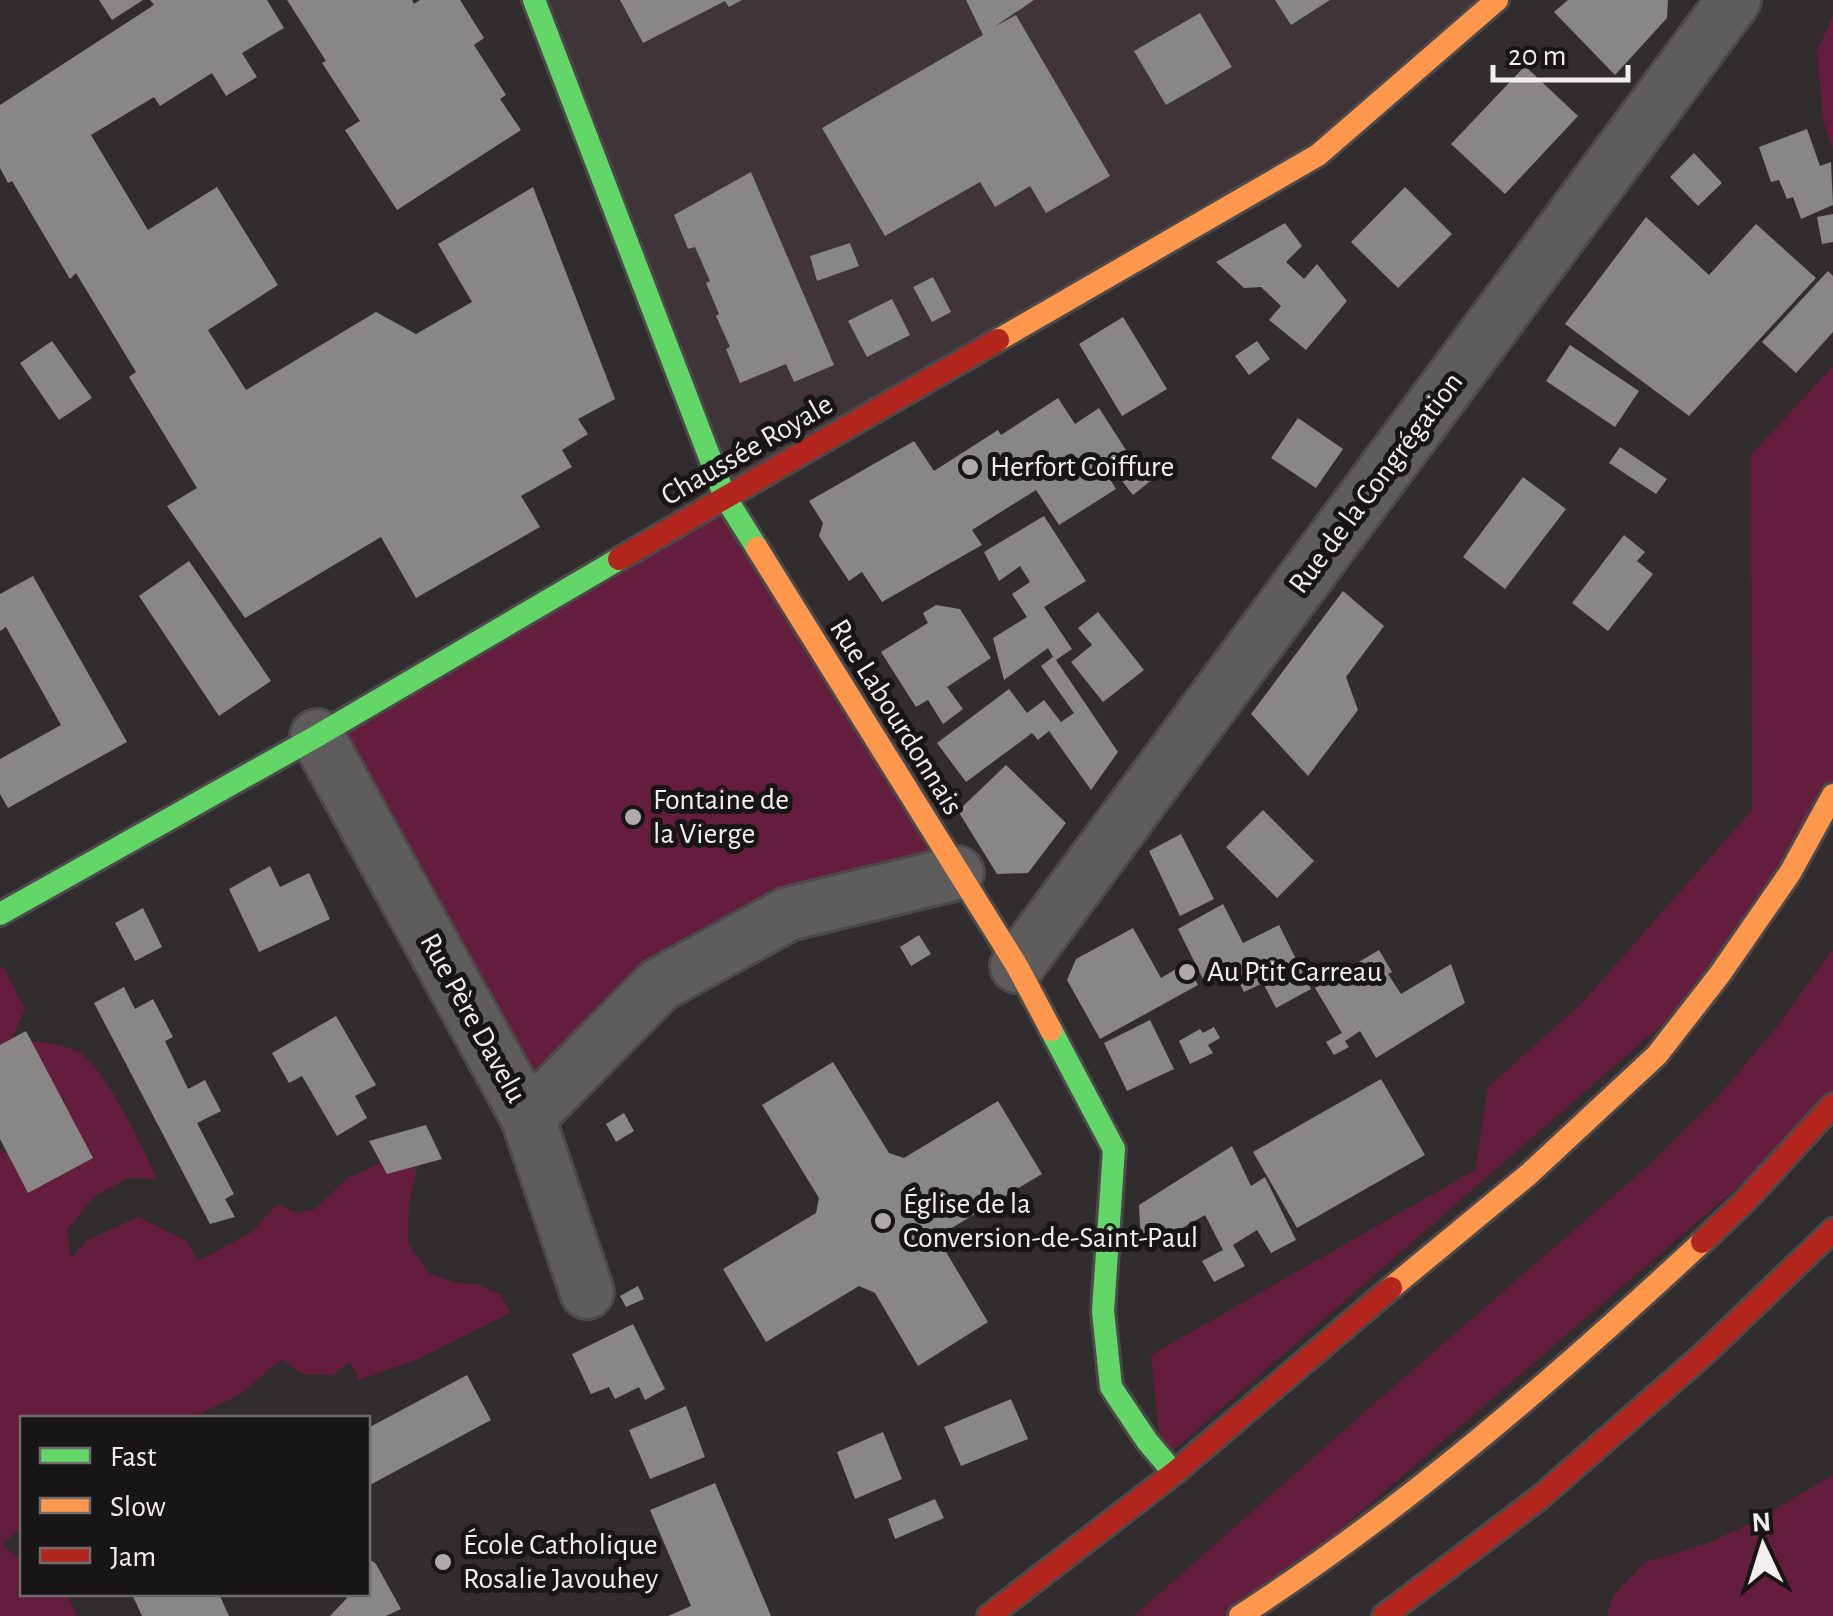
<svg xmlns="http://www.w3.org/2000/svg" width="1833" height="1616" font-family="'Alegreya Sans',sans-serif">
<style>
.built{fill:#3f3437}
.green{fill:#651d3d}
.building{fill:#898687}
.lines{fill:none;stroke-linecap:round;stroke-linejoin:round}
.street-casing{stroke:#4c494a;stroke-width:58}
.fast-casing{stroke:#4c494a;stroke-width:28}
.slow-casing{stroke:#4c494a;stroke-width:28}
.jam-casing{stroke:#4c494a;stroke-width:28}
.street{stroke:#5f5c5d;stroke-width:52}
.fast{stroke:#63d668;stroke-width:22}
.slow{stroke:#ff974d;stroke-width:22}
.jam{stroke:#b3261e;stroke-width:22}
.poi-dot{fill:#aeaaab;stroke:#181516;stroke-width:4}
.labels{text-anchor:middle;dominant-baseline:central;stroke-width:10;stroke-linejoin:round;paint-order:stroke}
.street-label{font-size:30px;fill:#f2eeef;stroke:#181516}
.poi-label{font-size:30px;fill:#f2eeef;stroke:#181516;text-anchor:start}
</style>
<rect width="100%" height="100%" fill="#312d2e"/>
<!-- built -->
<polygon class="built" points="534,0 1497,0 1318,155 725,497"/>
<!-- green -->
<g class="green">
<polygon points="1833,16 1833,150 1823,120 1817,52"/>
<polygon points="1833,366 1833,795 1720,974 1162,1460 1151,1355 1475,1170 1488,1087 1582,1003 1752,810 1751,455"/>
<polygon points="725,497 957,873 788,914 528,1118 317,736"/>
<polygon points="1833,949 1833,1105 1240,1616 1134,1616 1367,1410 1649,1165 1717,1098 1779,1024"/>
<path d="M4 967 25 1009 12 1038C30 1041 65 1043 80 1053 111 1075 147 1157 163 1192L156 1179 128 1178 95 1196 67 1230 71 1258 89 1239 138 1217 187 1241 198 1261 252 1232 277 1204 297 1213 315 1209 348 1178 422 1144 409 1205 408 1244 430 1274 457 1283 477 1284 501 1295 510 1313 416 1360 359 1380 350 1361 333 1375 302 1374 282 1359 239 1395 191 1418H22V1526L2 1545 22 1561V1594H66L77 1616H0V1150L27 1164 61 1126 65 1099 0 1071V968Z"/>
<polygon points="1833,1475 1833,1616 1607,1616 1613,1596 1645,1562 1703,1545 1752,1523"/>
</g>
<!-- building -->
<g class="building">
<polygon points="99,0 143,0 112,20"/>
<polygon points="150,0 267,0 284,28 242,53 257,77 226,96 212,73 160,106 154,97 91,135 148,230 217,187 278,285 208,330 246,390 376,312 416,334 472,302 438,244 533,187 615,399 578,419 588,434 562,450 572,467 521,496 540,527 416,598 381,537 245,618 167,506 197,488 129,377 136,372 76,273 70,279 12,181 8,183 0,168 0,105 154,5"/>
<polygon points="287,0 412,0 414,4 420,0 460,0 484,38 474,45 506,95 500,99 521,130 397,210 345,130 360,121 322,63 326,61"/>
<polygon points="620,0 742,0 729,7 725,1 643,43"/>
<polygon points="966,0 1034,0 994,27 1016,15 1110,176 1046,213 1030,186 995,207 980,182 885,236 822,128 983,35"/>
<polygon points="1275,0 1330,0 1291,25"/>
<polygon points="1568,0 1668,0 1667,18 1615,75 1554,12"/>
<polygon points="1200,13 1232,67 1166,105 1134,51"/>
<polygon points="1525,66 1578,116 1505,194 1451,144"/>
<polygon points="1807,129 1820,166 1831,162 1833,205 1801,219 1793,197 1787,199 1779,180 1771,182 1759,147"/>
<polygon points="1694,153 1722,183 1698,206 1670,177"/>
<polygon points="751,172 834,365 794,382 786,364 740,383 726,349 730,347 716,316 719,314 706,283 710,281 695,247 688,249 674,215"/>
<polygon points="1405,187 1452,234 1398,288 1351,242"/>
<polygon points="1833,214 1833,242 1822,244 1817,217"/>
<polygon points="1646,217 1709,275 1756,224 1816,278 1689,416 1565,324"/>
<polygon points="1285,223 1302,246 1286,262 1304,279 1317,264 1347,301 1306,350 1269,320 1281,306 1261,287 1244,288 1216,262"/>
<polygon points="850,243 859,266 817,281 810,256"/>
<polygon points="1828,271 1833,276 1833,332 1796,373 1762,342"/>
<polygon points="933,277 951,312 932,322 913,287"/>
<polygon points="892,299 910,335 867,357 848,321"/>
<polygon points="1123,317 1167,389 1122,416 1079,344"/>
<polygon points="52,341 92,398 59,420 20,363"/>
<polygon points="1257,341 1270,359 1249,375 1235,356"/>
<polygon points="1570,345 1639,391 1615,427 1546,381"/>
<polygon points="1058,398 1075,424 1099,408 1126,450 1102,466 1116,489 1059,525 1036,490 972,530 982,545 882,602 862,572 849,581 819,536 823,523 809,501 914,441 934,471 998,430 1001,435"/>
<polygon points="1298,418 1343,449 1316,488 1271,458"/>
<polygon points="1620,447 1667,479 1656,494 1609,463"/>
<polygon points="1132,452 1153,479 1133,495 1112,468"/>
<polygon points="1523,477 1566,509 1505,589 1463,557"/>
<polygon points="1044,516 1086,581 1044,607 1072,649 1056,660 1118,752 1091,790 1049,731 1038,740 1032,733 966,782 937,743 1009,689 1027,713 1044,700 1061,722 1074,713 1041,666 1053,657 1048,648 1004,680 993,638 1027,617 1012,594 1030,582 1020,566 999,581 984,552"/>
<polygon points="1624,535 1645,552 1637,561 1653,574 1608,631 1572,603"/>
<polygon points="189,561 271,681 219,716 139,596"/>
<polygon points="33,576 127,742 8,808 0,794 0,759 61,725 6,627 0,631 0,594"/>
<polygon points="1343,591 1384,626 1346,677 1358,710 1308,776 1251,714"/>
<polygon points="936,605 960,609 991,658 947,687 963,709 943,724 928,700 916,707 881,652 928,623 923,613"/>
<polygon points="1098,612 1144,670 1103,702 1071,662 1092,645 1078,628"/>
<polygon points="1006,765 1066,823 1028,873 997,874 958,811"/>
<polygon points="1263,810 1314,861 1277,898 1226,847"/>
<polygon points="1181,834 1214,899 1180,916 1149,851"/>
<polygon points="270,866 280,887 309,873 330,919 259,952 229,889"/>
<polygon points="1223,904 1243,943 1279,925 1311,989 1276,1008 1263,983 1244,992 1231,967 1204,981 1178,929"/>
<polygon points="143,908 162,947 135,961 115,923"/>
<polygon points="1133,928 1161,978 1186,963 1198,985 1100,1039 1067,980 1076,959"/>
<polygon points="919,935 931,954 911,966 900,947"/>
<polygon points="1379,950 1392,972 1388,974 1401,994 1451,964 1465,1003 1376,1058 1360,1031 1345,1041 1349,1047 1334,1055 1326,1042 1342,1033 1315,988"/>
<polygon points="124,987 135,1009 153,999 173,1037 165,1041 188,1089 205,1080 221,1111 197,1123 234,1194 225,1199 235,1217 210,1224 94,1003"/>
<polygon points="336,1016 376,1085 355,1096 367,1118 337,1136 302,1076 289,1083 272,1053"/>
<polygon points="1150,1020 1174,1069 1127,1091 1104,1043"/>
<polygon points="1214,1027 1220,1038 1208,1045 1213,1053 1190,1064 1179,1041 1200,1029 1203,1033"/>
<polygon points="26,1031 93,1158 28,1193 0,1139 0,1045"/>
<polygon points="833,1062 889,1153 904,1158 998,1101 1042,1174 950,1229 946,1252 988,1322 918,1366 875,1293 859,1286 766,1342 723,1269 816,1213 819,1198 762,1105"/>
<polygon points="1381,1079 1425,1155 1297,1228 1253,1152"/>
<polygon points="624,1113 634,1131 616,1142 606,1124"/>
<polygon points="426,1125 442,1159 387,1174 369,1141"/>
<polygon points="1232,1146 1251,1186 1265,1177 1296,1240 1271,1253 1257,1230 1233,1245 1245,1266 1214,1282 1202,1261 1223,1250 1205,1215 1158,1242 1141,1245 1139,1205"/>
<polygon points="638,1286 644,1299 626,1307 620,1296"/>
<polygon points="633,1324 665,1389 645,1400 639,1387 615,1399 609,1387 591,1394 572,1354"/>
<polygon points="467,1375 491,1420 368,1486 368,1428"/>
<polygon points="1011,1399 1028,1439 961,1466 944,1427"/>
<polygon points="686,1406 705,1457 650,1479 629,1430"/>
<polygon points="883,1432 902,1479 855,1499 837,1452"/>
<polygon points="715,1483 771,1616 668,1616 691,1606 650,1510"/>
<polygon points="935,1499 944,1518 895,1539 888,1519"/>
<polygon points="368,1558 376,1564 401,1609 386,1616 330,1616 347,1598 343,1594 368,1594"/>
<polygon points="132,1594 219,1594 229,1616 142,1616"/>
</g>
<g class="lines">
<!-- street casing -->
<g class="street-casing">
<g id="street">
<polyline points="317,736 528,1118 659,985 788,914 957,873"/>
<polyline points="1017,966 1734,0"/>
<polyline points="528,1118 587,1292"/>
</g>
</g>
<!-- fast casing -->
<g class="fast-casing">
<g id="fast">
<polyline points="534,0 725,497 757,548"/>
<polyline points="0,914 317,736 619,559"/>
<polyline points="1051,1030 1114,1149 1103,1311 1111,1387 1147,1441 1174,1473"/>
</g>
</g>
<!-- slow casing -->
<g class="slow-casing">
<g id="slow">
<polyline points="998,340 1318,155 1497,0"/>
<polyline points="757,548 1017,966 1051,1030"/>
<polyline points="1391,1288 1529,1174 1657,1055 1720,974 1790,873 1833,795"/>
<path d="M1240 1616C1406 1508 1557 1377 1702 1242"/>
</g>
</g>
<!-- jam casing -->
<g class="jam-casing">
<g id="jam">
<polyline points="619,559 998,340"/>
<polyline points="1702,1242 1744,1202 1833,1105"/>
<polyline points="989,1616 1174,1473 1391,1288"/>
<polyline points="1384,1616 1538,1499 1704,1354 1833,1230"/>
</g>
</g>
<!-- street -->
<use href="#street" class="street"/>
<!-- fast -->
<use href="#fast" class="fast"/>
<!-- slow -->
<use href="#slow" class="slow"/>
<!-- jam -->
<use href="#jam" class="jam"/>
</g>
<!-- markers -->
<g class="poi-dot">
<circle cx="970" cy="467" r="10"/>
<circle cx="633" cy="817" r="10"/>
<circle cx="1187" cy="972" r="10"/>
<circle cx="883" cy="1221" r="10"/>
<circle cx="443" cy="1562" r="10"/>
</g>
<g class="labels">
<!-- street labels -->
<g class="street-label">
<text transform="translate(747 450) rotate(-30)">Chaussée Royale</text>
<text transform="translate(1376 483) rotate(-53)">Rue de la Congrégation</text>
<text transform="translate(896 717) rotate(58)">Rue Labourdonnais</text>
<text transform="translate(473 1018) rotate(61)">Rue Père Davelu</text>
</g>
<!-- poi labels -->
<g class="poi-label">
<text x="990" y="467">Herfort Coiffure</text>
<text x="653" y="800">Fontaine de<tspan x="653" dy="34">la Vierge</tspan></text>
<text x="1207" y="972">Au Ptit Carreau</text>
<text x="903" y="1204">Église de la<tspan x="903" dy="34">Conversion-de-Saint-Paul</tspan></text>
<text x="463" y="1545">École Catholique<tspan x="463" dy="34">Rosalie Javouhey</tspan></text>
</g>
</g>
<!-- legend -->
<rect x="20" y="1416" width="350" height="180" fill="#181516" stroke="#6f6c6d" stroke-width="2.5"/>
<rect x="40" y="1448" width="50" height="15" fill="#63d668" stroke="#6f6c6d" stroke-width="2.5"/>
<text x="110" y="1466" font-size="30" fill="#f2eeef">Fast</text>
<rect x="40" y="1498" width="50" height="15" fill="#ff974d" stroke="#6f6c6d" stroke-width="2.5"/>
<text x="110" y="1516" font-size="30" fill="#f2eeef">Slow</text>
<rect x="40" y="1548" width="50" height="15" fill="#b3261e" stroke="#6f6c6d" stroke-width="2.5"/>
<text x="110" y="1566" font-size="30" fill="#f2eeef">Jam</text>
<!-- north arrow -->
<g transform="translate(1763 1546) rotate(356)" stroke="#181516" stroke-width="8" paint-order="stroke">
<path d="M0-8L18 38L0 25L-18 38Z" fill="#f2eeef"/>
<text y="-15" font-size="28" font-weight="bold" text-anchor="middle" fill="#f2eeef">N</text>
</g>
<!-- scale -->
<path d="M1493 65v15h135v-15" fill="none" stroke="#f2eeef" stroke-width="5"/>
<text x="1508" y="65" font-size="30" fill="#f2eeef" stroke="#181516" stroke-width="8" paint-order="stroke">20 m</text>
</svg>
